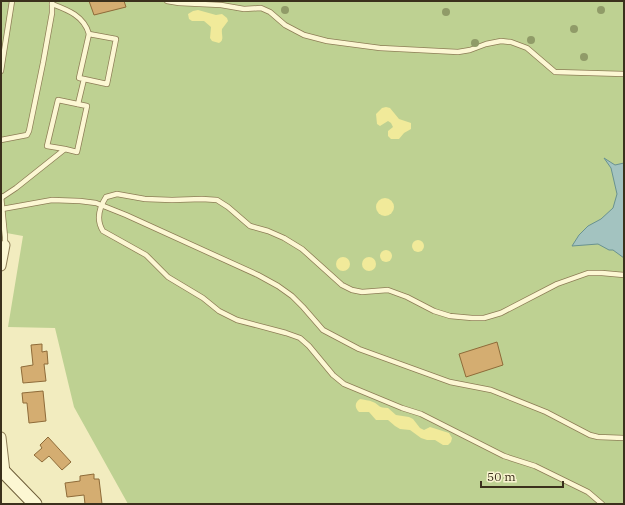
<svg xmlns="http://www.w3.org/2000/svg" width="625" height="505" font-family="'IBM Plex Serif',serif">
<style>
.green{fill:#bed192}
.sand{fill:#f1ea9a}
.water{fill:#a3c3c0;stroke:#699290}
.building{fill:#d4ad71;stroke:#8e6b39}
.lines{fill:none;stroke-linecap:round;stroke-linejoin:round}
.lane-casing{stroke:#8d7d56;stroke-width:6}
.street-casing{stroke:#8d7d56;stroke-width:11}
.secondary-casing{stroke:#6e5e39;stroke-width:15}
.lane{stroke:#fcf7d3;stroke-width:4.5}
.street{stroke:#fcf7d3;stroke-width:9}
.secondary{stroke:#fcf7d3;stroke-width:13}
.tree{fill:#909b68}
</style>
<rect width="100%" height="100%" fill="#f2ecbf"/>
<!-- green -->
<polygon class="green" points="1,1 624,1 624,504 128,504 74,407 55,328 8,327 23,236 1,232"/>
<!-- sand -->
<g class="sand">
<path d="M198 10 216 15 222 14 227 18 228 21 222 29C221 35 225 40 219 43L212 41 210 38 211 27 204 21H192L189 19 188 14 193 11Z"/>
<polygon points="386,107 390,108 399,119 411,123 411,129 404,133 399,139 391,139 388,136 388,131 393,127 391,123 388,121 380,126 377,124 376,114 382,108"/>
<circle cx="385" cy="207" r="9"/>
<circle cx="418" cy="246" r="6"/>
<circle cx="386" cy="256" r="6"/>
<circle cx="343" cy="264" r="7"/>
<circle cx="369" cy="264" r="7"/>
<path d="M360 399C364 400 369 400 373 402 380 405 378 408 388 408L396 415 409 417 413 419 420 428 424 430 430 427 449 433 452 438 451 442 448 445H443L435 440H427L421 438 410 430 400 429 395 426 388 420H376L369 412H359C355 408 354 403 360 399Z"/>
</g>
<!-- water -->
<polygon class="water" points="604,158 615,165 624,163 624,258 613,250 609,250 598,244 572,246 579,235 588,226 601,219 613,208 617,194 611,168"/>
<!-- building -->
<g class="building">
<polygon points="89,1 124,1 126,7 94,15"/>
<polygon points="497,342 503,365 466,377 459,354"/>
<polygon points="42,344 42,352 47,351 48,364 44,364 46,381 23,383 21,367 33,365 31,345"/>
<polygon points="43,391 46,421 29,423 27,403 23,403 22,393"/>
<polygon points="48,437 71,462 62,470 49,456 42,462 34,455 42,448 40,445"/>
<polygon points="94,474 94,479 99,479 102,504 85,504 84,495 67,497 65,483 80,481 80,476"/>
</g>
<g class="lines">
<!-- lane casing -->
<g class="lane-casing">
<g id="lane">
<polyline points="167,1 179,3 221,5 244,9 261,8 270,12 285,25 304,35 327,41 380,48 458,52 470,50 486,44 501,41 511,42 527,48 555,72 624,74"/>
<path d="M52 4C68 10 84 16 89 34"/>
<polyline points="1,71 12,1"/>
<polyline points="78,104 84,79 107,84 116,39 89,34 79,78 84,79"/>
<polyline points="1,140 27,135 29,131 43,63 52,13 52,1"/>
<polyline points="1,196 5,237 5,245"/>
<polyline points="1,198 16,188 65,149 77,152 87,106 58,100 47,146 65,149"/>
<polyline points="2,209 52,200 80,201 96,203 126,215 258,275 278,286 292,296 303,307 323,330 359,349 450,382 491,390 546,412 590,435 598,437 624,438"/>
<path d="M602 504 588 492 535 466 504 456 421 414 402 408 344 384 333 375 309 346 300 338 286 333 237 320 219 311 203 298 168 277 146 255 103 231C96 220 99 208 106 197L117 194 145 199 172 200 202 199 217 200 228 207 250 226 268 231 284 238 302 249 342 285 352 290 362 292 388 290 407 297 434 311 450 316 472 318H484L501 313 557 284 588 273H602L624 275"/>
</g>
</g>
<!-- street casing -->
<g class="street-casing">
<g id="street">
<polyline points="1,266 5,245"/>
<polyline points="1,437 5,472"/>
</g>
</g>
<!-- secondary casing -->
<g class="secondary-casing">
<polyline id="secondary" points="1,469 35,504"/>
</g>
<!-- lane -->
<use href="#lane" class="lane"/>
<!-- street -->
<use href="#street" class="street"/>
<!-- secondary -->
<use href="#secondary" class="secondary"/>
</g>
<!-- trees -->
<g class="tree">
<circle cx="285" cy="10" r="4"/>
<circle cx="601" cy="10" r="4"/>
<circle cx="446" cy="12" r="4"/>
<circle cx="574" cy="29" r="4"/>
<circle cx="531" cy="40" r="4"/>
<circle cx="475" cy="43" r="4"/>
<circle cx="584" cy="57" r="4"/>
</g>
<!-- border -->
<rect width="625" height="505" fill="none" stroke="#3b301c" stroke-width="4"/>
<!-- scale -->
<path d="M481 481v6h82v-6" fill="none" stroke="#3b301c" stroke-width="2"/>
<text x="487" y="481" font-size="12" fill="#3b301c" stroke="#f9f4d0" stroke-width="3" paint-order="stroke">50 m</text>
</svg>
